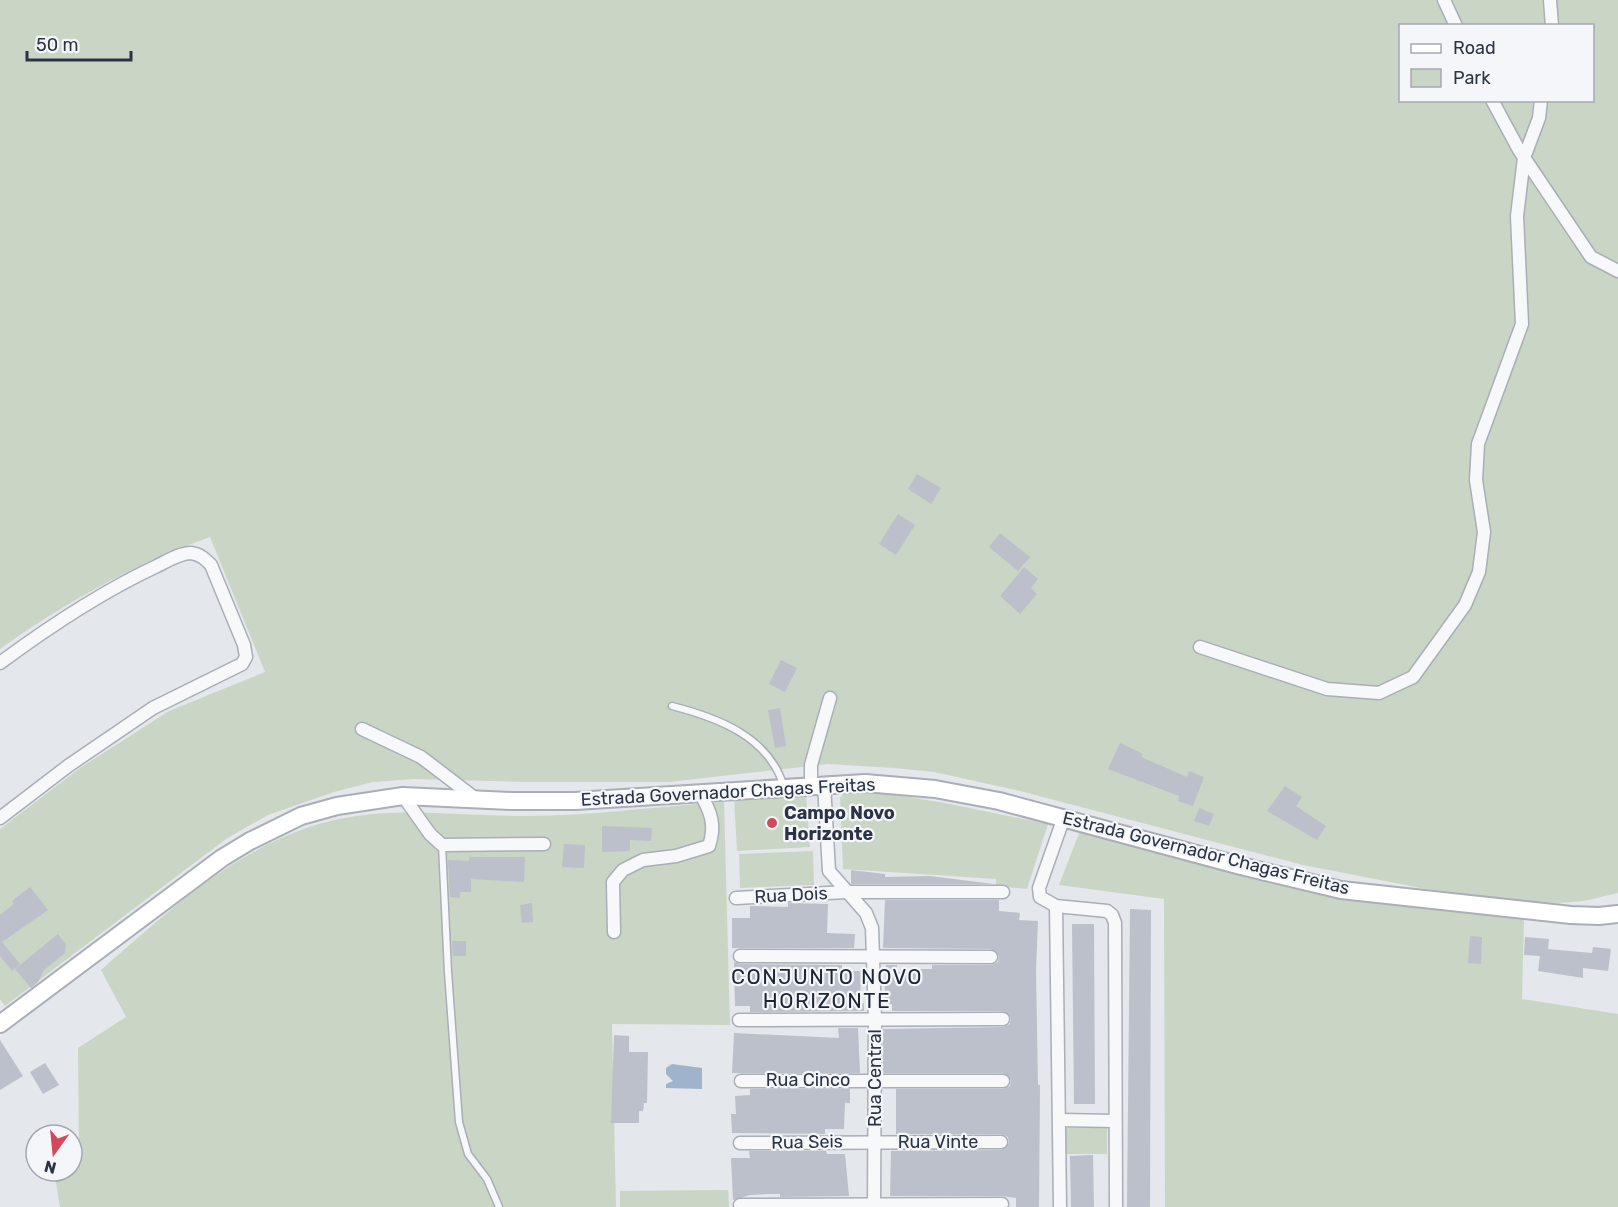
<svg xmlns="http://www.w3.org/2000/svg" width="1618" height="1207" font-family="Rubik,sans-serif">
<style>
.green{fill:#c9d6c5;fill-rule:evenodd}
.water{fill:#9fb4cc}
.building{fill:#bbc0ca}
.lines{fill:none;stroke-linecap:round;stroke-linejoin:round}
.lane-casing{stroke:#a9aeb7;stroke-width:9}
.street-casing{stroke:#a9aeb7;stroke-width:15}
.secondary-casing{stroke:#a9aeb7;stroke-width:20}
.lane{stroke:#f7f8fa;stroke-width:6}
.street{stroke:#f7f8fa;stroke-width:12}
.secondary{stroke:#fff;stroke-width:16}
.poi-dot{fill:#d1495b;stroke:#f4f6f9;stroke-width:2}
.labels{text-anchor:middle;dominant-baseline:central;stroke-width:4.5;stroke-linejoin:round;paint-order:stroke}
.street-label{font-size:18px;fill:#2b3445;stroke:#f4f6f9}
.poi-label{font-size:18px;font-weight:bold;fill:#2b3445;stroke:#f4f6f9;text-anchor:start}
.quarter-label{font-size:21px;letter-spacing:1.5px;fill:#1d2536;stroke:#f4f6f9}
</style>
<rect width="100%" height="100%" fill="#e4e7ec"/>
<!-- green -->
<g class="green">
<path d="M0 0H1618V893L1584 901 1559 903 1533 902 1426 889 1303 865 1020 791 934 772 894 768 828 764 669 782H526L415 779 373 782 334 792 268 815 226 839 5 1006 0 999V829L80 768 169 711 265 672 210 537C134 564 66 602 0 649ZM1400 26H1592V100H1400Z"/>
<polygon points="864,790 945,803 1048,824 1027,889 996,886 996,879 843,869 840,797 850,791"/>
<polygon points="806,795 810,847 737,851 734,799"/>
<path d="M724 802 730 1025 612 1024 616 1207H60L56 1183 50 1171H72V1148H79L78 1048 126 1017 101 970C155 923 213 869 279 839 365 799 436 816 525 816 591 816 658 806 724 802Z"/>
<polygon points="1080,831 1155,849 1524,917 1522,999 1618,1014 1618,1207 1165,1207 1164,899 1059,885"/>
<polygon points="813,851 814,885 740,888 739,854"/>
<polygon points="1107,1127 1107,1154 1065,1154 1065,1128"/>
<polygon points="728,1190 729,1207 620,1207 620,1191"/>
</g>
<!-- water -->
<polygon class="water" points="672,1064 702,1068 702,1089 666,1088 666,1084 673,1081 666,1074 666,1068"/>
<!-- building -->
<g class="building">
<polygon points="917,474 941,488 931,504 908,489"/>
<polygon points="898,514 915,525 896,555 879,544"/>
<polygon points="1000,533 1030,557 1018,571 989,547"/>
<polygon points="1024,567 1038,579 1031,588 1037,594 1020,614 1000,596"/>
<polygon points="781,660 797,668 785,692 769,684"/>
<polygon points="780,708 786,746 775,748 768,710"/>
<polygon points="1120,743 1143,754 1141,757 1187,777 1189,771 1204,777 1193,806 1178,801 1179,796 1108,769"/>
<polygon points="1285,786 1302,797 1296,806 1326,826 1317,840 1267,811"/>
<polygon points="1199,808 1214,814 1209,826 1194,821"/>
<polygon points="602,826 652,828 651,841 630,840 630,851 602,852"/>
<polygon points="564,844 585,845 584,868 562,867"/>
<polygon points="469,857 525,857 524,882 471,879 471,892 460,892 460,898 450,897 448,860 469,861"/>
<polygon points="851,870 885,874 885,877 929,876 994,884 851,884"/>
<polygon points="30,887 48,910 2,942 20,964 12,971 0,956 0,915 14,904 12,901"/>
<polygon points="885,900 999,900 999,911 1020,913 1019,920 1038,921 1036,971 1038,1085 1040,1085 1039,1207 1016,1207 1016,1198 1002,1196 890,1196 891,1151 1001,1150 1009,1143 1008,1137 1001,1134 896,1134 896,1089 1003,1089 1010,1086 1011,1080 1003,1073 883,1073 883,1029 1003,1027 1010,1024 1011,1018 1003,1011 892,1011 892,1004 884,1004 886,965 897,965 897,972 919,972 919,969 932,969 932,965 992,965 998,962 999,956 991,949 883,948"/>
<polygon points="532,903 533,922 522,923 520,905"/>
<polygon points="788,903 828,904 827,933 855,934 854,948 732,948 732,918 750,918 750,906 788,907"/>
<polygon points="1130,909 1151,910 1150,1207 1127,1207"/>
<polygon points="1072,924 1094,924 1095,1104 1074,1104"/>
<polygon points="58,934 66,945 65,953 44,970 38,982 31,988 15,969"/>
<polygon points="1470,936 1482,937 1481,964 1468,963"/>
<polygon points="1525,937 1549,939 1548,949 1592,953 1593,947 1611,949 1608,971 1583,968 1583,978 1538,971 1540,956 1524,955"/>
<polygon points="452,941 466,941 466,956 453,956"/>
<polygon points="734,962 740,964 842,965 842,971 861,971 860,1003 864,1003 864,1011 750,1012 750,1006 735,1006"/>
<polygon points="838,1028 858,1028 860,1073 732,1073 734,1033 839,1038"/>
<polygon points="614,1035 629,1036 629,1052 648,1052 647,1103 644,1103 643,1111 639,1111 639,1123 611,1123"/>
<polygon points="0,1040 23,1076 0,1090"/>
<polygon points="45,1063 59,1085 43,1094 30,1072"/>
<polygon points="750,1089 850,1089 850,1103 845,1103 844,1129 825,1129 825,1134 732,1133 731,1114 736,1114 735,1096 750,1095"/>
<polygon points="749,1151 826,1151 827,1154 845,1154 849,1196 780,1197 780,1194 768,1194 750,1195 733,1200 731,1158 750,1158"/>
<polygon points="1093,1155 1094,1207 1071,1207 1070,1156"/>
</g>
<g class="lines">
<!-- lane casing -->
<g class="lane-casing">
<g id="lane">
<path d="M672 706C719 718 769 737 784 787"/>
<polyline points="442,845 448,972 459,1122 468,1154 487,1179 499,1207"/>
</g>
</g>
<!-- street casing -->
<g class="street-casing">
<g id="street">
<polyline points="1444,0 1456,26"/>
<polyline points="1550,0 1552,26"/>
<polyline points="1492,100 1519,150 1591,257 1618,271"/>
<polyline points="1200,647 1327,689 1379,693 1413,677 1465,605 1479,572 1484,532 1476,480 1478,444 1522,324 1517,216 1524,158 1539,118 1541,100"/>
<path d="M0 663C50 626 101 592 157 566 167 561 180 553 191 553 200 554 205 559 211 565L244 645 246 657 242 664 153 708 68 766 0 818"/>
<polyline points="362,729 421,757 476,799"/>
<polyline points="824,784 829,871 866,913 872,928 875,1019 874,1207"/>
<polyline points="811,785 811,765 830,698"/>
<polyline points="403,796 430,834 442,845 544,844"/>
<polyline points="1064,817 1039,888 1040,897 1056,906 1107,911 1112,915 1115,923 1116,1207"/>
<polyline points="736,898 847,892 1003,892"/>
<polyline points="1056,906 1060,1207"/>
<path d="M614 932 613 882 623 870 643 860 676 856 709 846C716 825 711 812 700 793"/>
<polyline points="740,956 991,957"/>
<polyline points="739,1020 1003,1019"/>
<polyline points="741,1081 1003,1081"/>
<polyline points="1060,1120 1115,1121"/>
<polyline points="740,1143 1001,1142"/>
<polyline points="740,1205 1002,1204"/>
</g>
</g>
<!-- secondary casing -->
<g class="secondary-casing">
<polyline id="secondary" points="0,1024 222,858 250,841 301,816 337,806 403,796 512,801 575,801 865,783 935,789 999,801 1241,866 1341,890 1571,915 1599,916 1618,914"/>
</g>
<!-- lane -->
<use href="#lane" class="lane"/>
<!-- street -->
<use href="#street" class="street"/>
<!-- secondary -->
<use href="#secondary" class="secondary"/>
</g>
<!-- markers -->
<circle class="poi-dot" cx="772" cy="823" r="6"/>
<g class="labels">
<!-- street labels -->
<g class="street-label">
<text transform="translate(728 792) rotate(-3)">Estrada Governador Chagas Freitas</text>
<text transform="translate(1206 853) rotate(14)">Estrada Governador Chagas Freitas</text>
<text transform="translate(791 895) rotate(-3)">Rua Dois</text>
<text transform="translate(875 1078) rotate(-90)">Rua Central</text>
<text x="808" y="1080">Rua Cinco</text>
<text transform="translate(807 1142) rotate(-1)">Rua Seis</text>
<text x="938" y="1142">Rua Vinte</text>
</g>
<!-- poi labels -->
<g class="poi-label">
<text x="784" y="813">Campo Novo<tspan x="784" dy="21">Horizonte</tspan></text>
</g>
<!-- quarter labels -->
<g class="quarter-label">
<text x="827" y="976">CONJUNTO NOVO<tspan x="827" dy="24">HORIZONTE</tspan></text>
</g>
</g>
<!-- legend -->
<rect x="1399" y="24" width="195" height="78" fill="#f4f6f9" stroke="#a4a8b1" stroke-width="1.5"/>
<rect x="1411" y="44" width="30" height="9" fill="#ffffff" stroke="#a4a8b1" stroke-width="1.5"/>
<text x="1453" y="54" font-size="18" fill="#2b3445">Road</text>
<rect x="1411" y="69" width="30" height="18" fill="#c9d6c5" stroke="#a4a8b1" stroke-width="1.5"/>
<text x="1453" y="84" font-size="18" fill="#2b3445">Park</text>
<!-- north arrow -->
<g transform="translate(54 1153) rotate(195)"><circle r="28" fill="#f4f6f9" stroke="#a4a8b1" stroke-width="1.5"/>
<path d="M0-4.5L10 22L0 15L-10 22Z" fill="#d1495b"/>
<text y="-9" font-size="16" font-weight="bold" text-anchor="middle" fill="#2b3445">N</text>
</g>
<!-- scale -->
<path d="M27 51v9h104v-9" fill="none" stroke="#2b3445" stroke-width="3"/>
<text x="36" y="51" font-size="18" fill="#2b3445" stroke="#f4f6f9" stroke-width="4.5" paint-order="stroke">50 m</text>
</svg>
